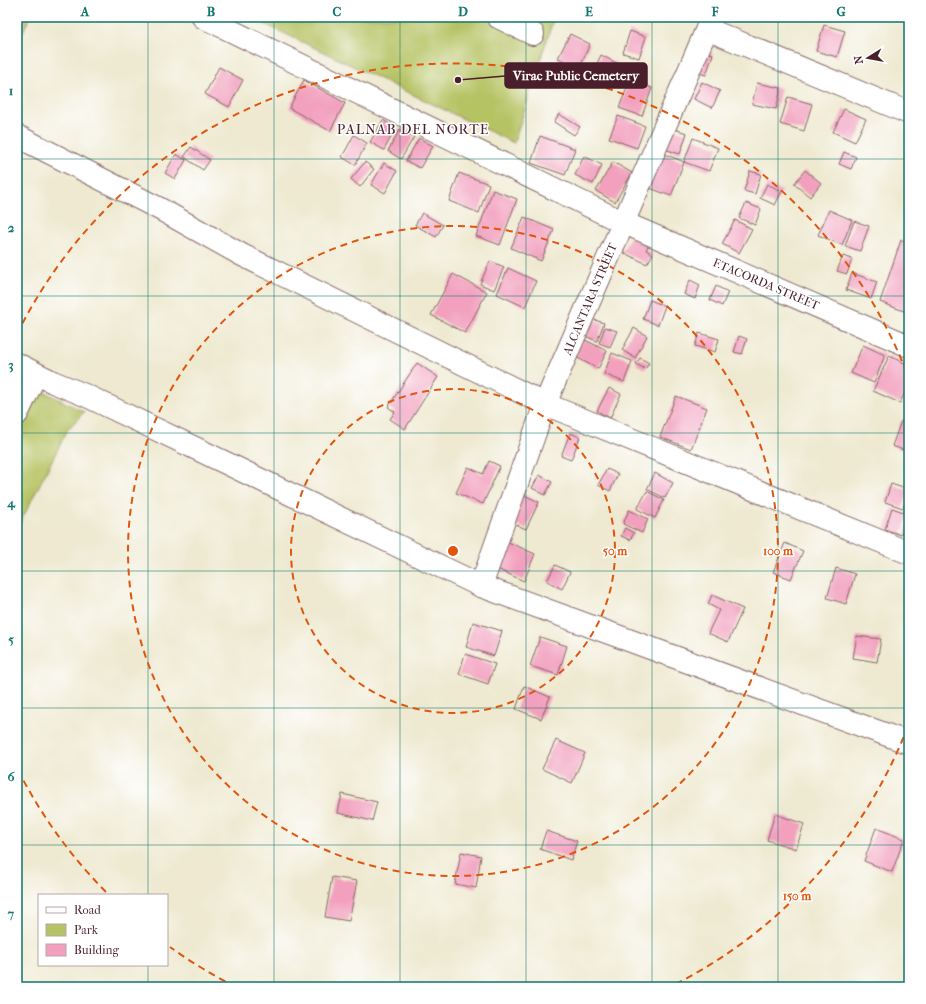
<svg xmlns="http://www.w3.org/2000/svg" width="926" height="1004" font-family="'IM FELL French Canon',serif">
<style>
.green{fill:#b6c364;stroke:#807148}
.building{fill:#f2a0be}
.lines{fill:none;stroke-linecap:round;stroke-linejoin:round}
.minor-casing{stroke:#836665;stroke-width:24}
.minor{stroke:#fff;stroke-width:22}
.grid{fill:none;stroke:#0f766e;stroke-width:1;stroke-opacity:0.55}
.ring{fill:none;stroke:#e0560e;stroke-width:2;stroke-dasharray:7 5}
.labels{text-anchor:middle;dominant-baseline:central;stroke-width:3;stroke-linejoin:round;paint-order:stroke}
.street-label{font-size:12px;fill:#4a1f2b;stroke:#fff}
.quarter-label{font-size:14px;letter-spacing:1px;fill:#4a1f2b;stroke:#fff}
.centre{fill:#e0560e;stroke:#fff;stroke-width:2}
.ring-label{font-size:12px;text-anchor:middle;font-weight:bold;fill:#e0560e;stroke:#fff;stroke-width:3;stroke-linejoin:round;paint-order:stroke}
.leader{fill:none;stroke:#4a1f2b;stroke-width:1.5}
.callout-dot{fill:#4a1f2b;stroke:#fff;stroke-width:1.5}
.callout{fill:#4a1f2b;stroke:#4a1f2b;stroke-width:1.5}
.callout-label{font-size:13px;text-anchor:middle;font-weight:bold;fill:#fff}
.neatline{fill:none;stroke:#0f766e;stroke-width:1.5}
.grid-label{font-size:13px;text-anchor:middle;font-weight:bold;fill:#0f766e}
</style>
<rect width="100%" height="100%" fill="#fff"/>
<filter id="ink" filterUnits="userSpaceOnUse"><feTurbulence type="fractalNoise" baseFrequency=".025" numOctaves="2"/><feDisplacementMap in="SourceGraphic" scale="8" xChannelSelector="R" yChannelSelector="G"/><feConvolveMatrix kernelMatrix="1 2 1 2 8 2 1 2 1" color-interpolation-filters="sRGB"/></filter>
<filter id="wash" filterUnits="userSpaceOnUse"><feTurbulence type="fractalNoise" baseFrequency=".012" numOctaves="4" result="noise"/><feDisplacementMap in="SourceGraphic" scale="16" xChannelSelector="R" yChannelSelector="G"/><feGaussianBlur stdDeviation="0.9" result="paint"/><feColorMatrix in="noise" values="0 0 0 0 0 0 0 0 0 0 0 0 0 0 0 0 0 1.4 0 .05"/><feComposite in="paint" operator="in"/></filter>
<g filter="url(#wash)">
<rect width="100%" height="100%" fill="#eee9d0"/>
<!-- green -->
<g class="green">
<polygon points="17,17 30,17 17,45"/>
<polygon points="250,17 554,17 514,143"/>
<polygon points="17,378 84,412 68,429 17,529"/>
</g>
<g id="blocks">
<!-- building -->
<g class="building">
<polygon points="824,25 845,31 837,57 816,51"/>
<polygon points="630,31 646,37 639,58 623,53"/>
<polygon points="570,34 590,44 579,68 558,58"/>
<polygon points="706,52 713,54 706,75 699,73"/>
<polygon points="601,55 624,67 614,87 591,76"/>
<polygon points="219,67 243,80 229,107 205,94"/>
<polygon points="304,80 345,103 330,131 289,108"/>
<polygon points="630,80 652,88 642,116 619,108"/>
<polygon points="702,82 720,91 712,108 694,99"/>
<polygon points="757,83 781,88 776,109 752,104"/>
<polygon points="788,97 812,104 804,131 780,124"/>
<polygon points="844,109 866,119 855,142 833,132"/>
<polygon points="559,114 580,127 574,135 554,122"/>
<polygon points="618,116 645,126 637,148 609,138"/>
<polygon points="383,120 396,128 384,150 370,142"/>
<polygon points="667,127 687,133 680,154 661,148"/>
<polygon points="400,129 414,137 401,159 388,151"/>
<polygon points="354,135 367,143 355,165 342,157"/>
<polygon points="540,136 575,149 565,175 531,163"/>
<polygon points="419,138 433,146 420,168 406,161"/>
<polygon points="693,138 718,148 709,171 684,162"/>
<polygon points="191,147 210,160 203,170 184,157"/>
<polygon points="660,152 684,162 671,196 647,187"/>
<polygon points="844,152 856,157 851,169 839,164"/>
<polygon points="176,154 186,160 175,179 165,173"/>
<polygon points="584,156 602,165 593,184 575,175"/>
<polygon points="365,162 374,169 360,187 351,179"/>
<polygon points="613,162 632,173 615,202 596,191"/>
<polygon points="384,163 397,171 385,193 371,185"/>
<polygon points="805,170 821,183 810,197 794,184"/>
<polygon points="750,171 761,174 755,194 744,191"/>
<polygon points="459,173 489,184 479,213 449,201"/>
<polygon points="767,184 782,191 775,205 760,198"/>
<polygon points="493,190 517,199 500,245 476,236"/>
<polygon points="746,203 761,209 755,225 739,218"/>
<polygon points="829,210 852,220 842,245 818,235"/>
<polygon points="422,213 443,225 436,237 415,225"/>
<polygon points="524,217 554,230 541,261 511,248"/>
<polygon points="735,220 752,229 739,253 722,244"/>
<polygon points="854,221 869,226 860,251 845,246"/>
<polygon points="630,237 648,246 646,250 653,254 647,264 622,252"/>
<polygon points="901,240 909,243 909,313 880,302"/>
<polygon points="843,256 852,259 847,274 837,271"/>
<polygon points="490,261 504,267 494,290 480,284"/>
<polygon points="508,268 536,281 525,307 497,294"/>
<polygon points="852,273 877,282 871,299 846,290"/>
<polygon points="453,274 487,292 465,333 431,315"/>
<polygon points="690,280 700,285 695,299 684,294"/>
<polygon points="716,286 728,292 722,306 710,300"/>
<polygon points="650,300 665,306 658,325 643,319"/>
<polygon points="592,319 604,323 597,341 585,336"/>
<polygon points="605,327 617,331 610,347 599,343"/>
<polygon points="634,328 647,336 635,358 622,350"/>
<polygon points="699,333 719,339 715,352 695,346"/>
<polygon points="739,336 747,339 742,354 734,352"/>
<polygon points="583,339 607,351 598,369 574,356"/>
<polygon points="863,345 885,355 874,383 851,373"/>
<polygon points="612,353 632,361 624,382 604,374"/>
<polygon points="889,356 909,365 909,383 900,403 873,391"/>
<polygon points="640,358 649,363 645,369 636,364"/>
<polygon points="417,363 438,377 405,429 390,419 395,412 388,407"/>
<polygon points="609,388 621,394 610,418 597,411"/>
<polygon points="676,396 707,408 691,449 660,437"/>
<polygon points="901,421 909,424 909,452 892,446"/>
<polygon points="570,433 580,437 571,460 561,456"/>
<polygon points="489,461 500,466 483,504 456,493 468,467 483,474"/>
<polygon points="607,469 618,474 610,491 598,485"/>
<polygon points="655,473 673,483 665,498 647,489"/>
<polygon points="539,475 552,482 545,495 532,488"/>
<polygon points="891,484 909,490 903,508 885,502"/>
<polygon points="647,491 664,500 655,518 637,509"/>
<polygon points="520,493 539,502 526,529 508,521"/>
<polygon points="892,508 909,514 901,535 885,529"/>
<polygon points="629,510 648,519 642,533 623,524"/>
<polygon points="909,522 909,535 905,533"/>
<polygon points="625,528 634,533 630,540 621,536"/>
<polygon points="506,541 535,554 524,581 495,568"/>
<polygon points="785,543 803,551 791,579 773,572"/>
<polygon points="555,565 570,572 562,589 547,581"/>
<polygon points="836,568 855,574 846,604 827,598"/>
<polygon points="712,595 743,609 728,642 708,633 719,610 708,604"/>
<polygon points="473,622 502,631 494,656 466,647"/>
<polygon points="857,636 881,639 877,662 853,658"/>
<polygon points="540,637 567,646 558,675 530,666"/>
<polygon points="465,654 495,664 488,684 459,674"/>
<polygon points="524,686 550,697 541,719 516,709"/>
<polygon points="556,740 585,753 572,783 542,769"/>
<polygon points="342,794 377,802 372,821 338,813"/>
<polygon points="775,814 804,824 796,849 767,840"/>
<polygon points="876,828 904,839 892,872 864,861"/>
<polygon points="546,831 577,841 571,860 540,849"/>
<polygon points="461,852 481,856 476,888 455,884"/>
<polygon points="332,877 357,881 349,921 325,917"/>
</g>
</g>
</g>
<g filter="url(#ink)">
<use href="#blocks" fill-opacity="0" stroke="#836665" stroke-width="1"/>
<g class="lines">
<!-- minor casing -->
<g class="minor-casing">
<g id="minor">
<polyline points="203,17 622,222 909,346"/>
<polyline points="498,17 533,34"/>
<polyline points="707,29 909,113"/>
<polyline points="17,136 160,209 242,255 545,404 909,553"/>
<polyline points="17,364 53,382 87,396 481,586 909,743"/>
<polyline points="17,414 36,374"/>
<polyline points="481,586 545,404 712,17"/>
</g>
</g>
<!-- minor -->
<use href="#minor" class="minor"/>
</g>
</g>
<!-- grid -->
<path class="grid" d="M148 17V895M274 17V987M400 17V987M526 17V987M652 17V987M778 17V987M17 159H909M17 296H909M17 433H909M17 571H909M17 708H909M17 845H909M148 965V987"/>
<!-- distance rings -->
<g class="ring">
<circle cx="453" cy="551" r="162"/>
<circle cx="453" cy="551" r="325"/>
<path d="M908 726A487 487 0 0 1 670 987M236 987A487 487 0 0 1 170 947M106 892A487 487 0 0 1 17 768M17 334A487 487 0 0 1 908 376"/>
</g>
<g class="labels">
<!-- street labels -->
<g class="street-label">
<text transform="translate(766 284) rotate(23)">F.TACORDA STREET</text>
<text transform="translate(590 299) rotate(-67)">ALCANTARA STREET</text>
</g>
<!-- quarter labels -->
<g class="quarter-label">
<text x="413" y="129">PALNAB DEL NORTE</text>
</g>
</g>
<circle cx="453" cy="551" r="6" class="centre"/>
<g class="ring-label">
<text x="615" y="555">50 m</text>
<text x="778" y="555">100 m</text>
<text x="797" y="900">150 m</text>
</g>
<!-- callouts -->
<path class="leader" d="M458 80L505 76"/>
<circle class="callout-dot" cx="458" cy="80" r="4"/>
<rect class="callout" x="505" y="63" width="142" height="25" rx="4"/>
<g class="callout-label">
<text x="576" y="80">Virac Public Cemetery</text>
</g>
<!-- margin -->
<rect width="926" height="1004" fill="none" stroke="#fff" stroke-width="44"/>
<!-- legend -->
<rect x="38" y="894" width="130" height="72" fill="#ffffff" stroke="#b7a5aa"/>
<rect x="46" y="907" width="20" height="6" fill="#ffffff" stroke="#b7a5aa"/>
<text x="74" y="914" font-size="12" fill="#4a1f2b">Road</text>
<rect x="46" y="924" width="20" height="12" fill="#b6c364" stroke="#b7a5aa"/>
<text x="74" y="934" font-size="12" fill="#4a1f2b">Park</text>
<rect x="46" y="944" width="20" height="12" fill="#f2a0be" stroke="#b7a5aa"/>
<text x="74" y="954" font-size="12" fill="#4a1f2b">Building</text>
<!-- north arrow -->
<g transform="translate(868 58) rotate(259)" stroke="#ffffff" stroke-width="3" paint-order="stroke">
<path d="M0-3L7 15L0 10L-7 15Z" fill="#4a1f2b"/>
<text y="-6" font-size="11" font-weight="bold" text-anchor="middle" fill="#4a1f2b">N</text>
</g>
<rect x="22" y="22" width="882" height="960" class="neatline"/>
<g class="grid-label">
<text x="85" y="16">A</text>
<text x="211" y="16">B</text>
<text x="337" y="16">C</text>
<text x="463" y="16">D</text>
<text x="589" y="16">E</text>
<text x="715" y="16">F</text>
<text x="841" y="16">G</text>
<text x="11" y="95">1</text>
<text x="11" y="232">2</text>
<text x="11" y="369">3</text>
<text x="11" y="507">4</text>
<text x="11" y="644">5</text>
<text x="11" y="781">6</text>
<text x="11" y="918">7</text>
</g>
</svg>
